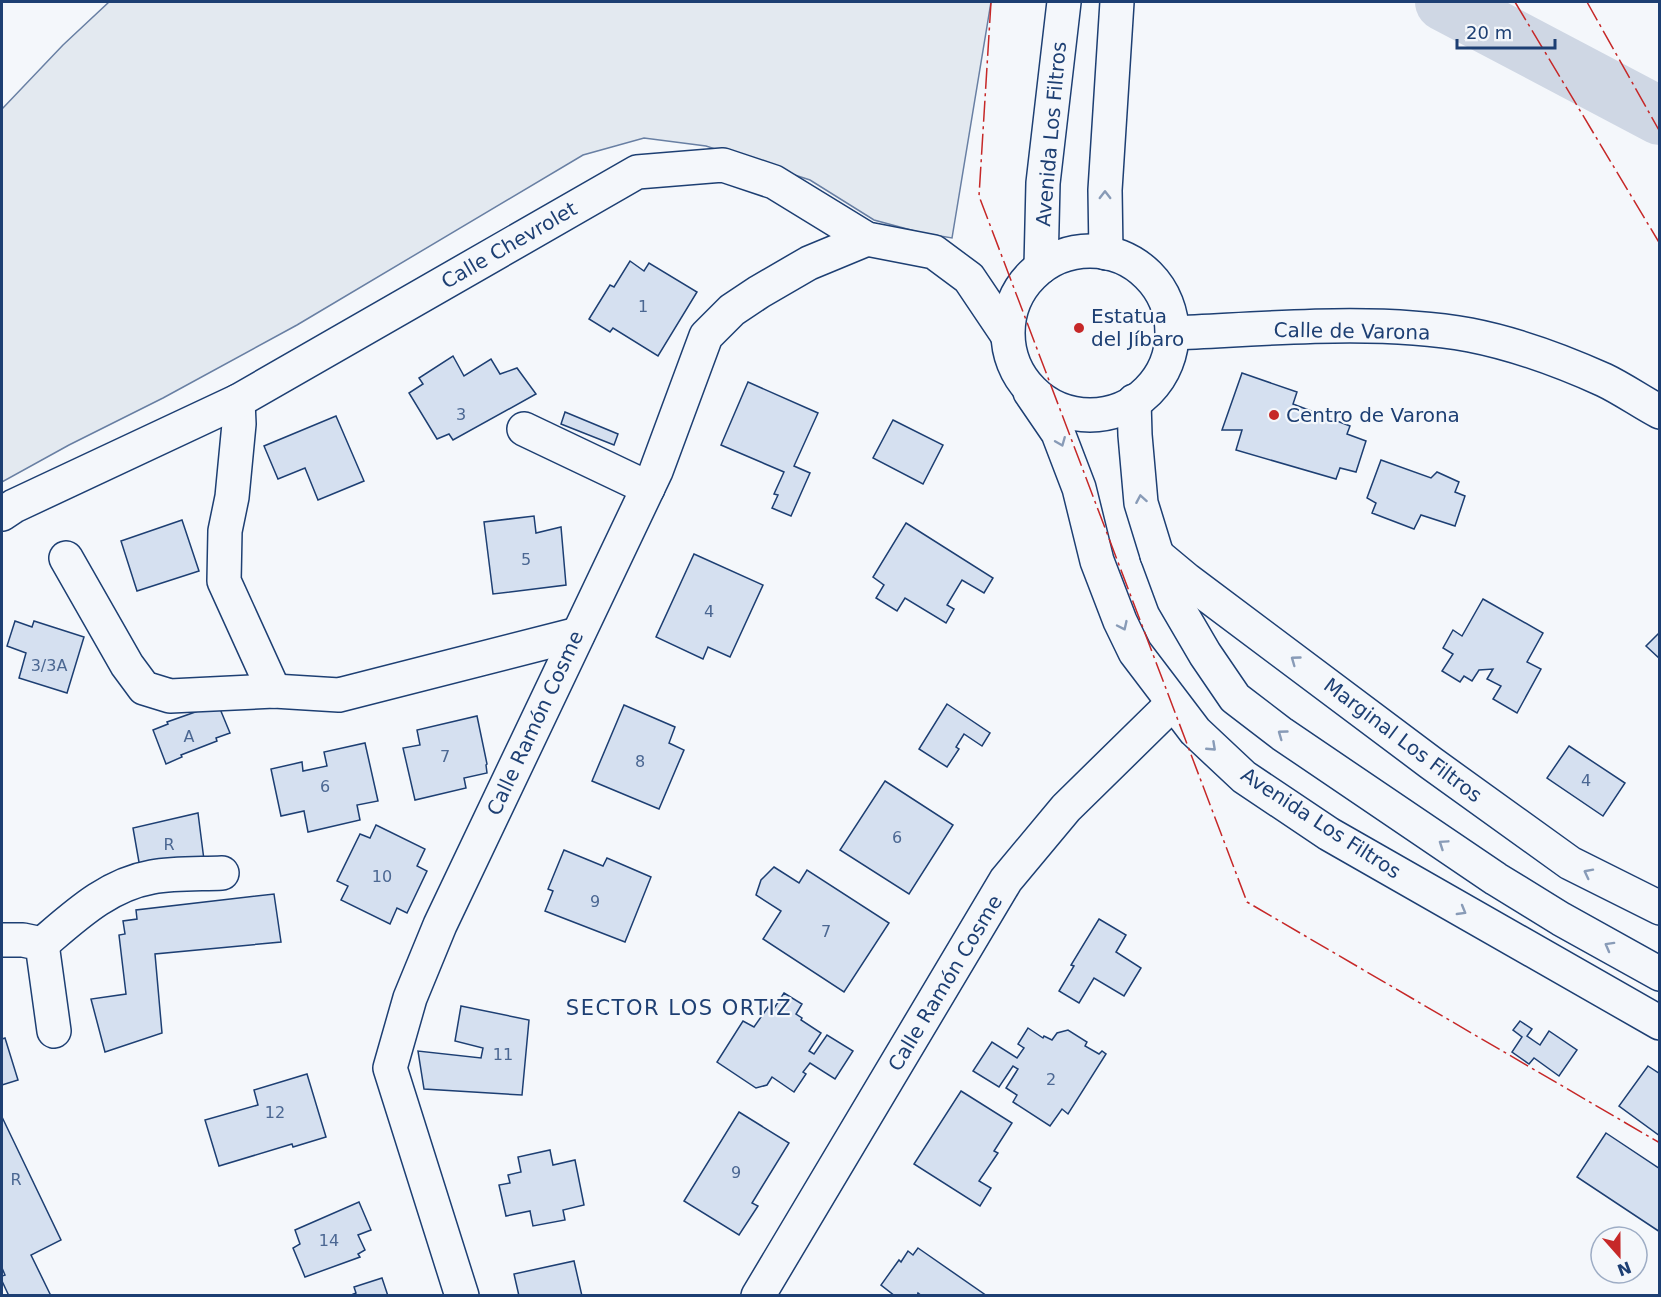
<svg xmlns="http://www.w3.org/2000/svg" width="1661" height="1297" font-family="'DejaVu Sans',sans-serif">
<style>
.green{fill:#e3e9f0;stroke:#687fa3;stroke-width:1.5}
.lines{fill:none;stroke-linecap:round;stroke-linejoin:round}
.river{stroke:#cfd7e4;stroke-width:58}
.building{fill:#d5e0f0;stroke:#1d3f73;stroke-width:1.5}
.minor-casing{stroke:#1d3f73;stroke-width:36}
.major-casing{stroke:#1d3f73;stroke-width:36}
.minor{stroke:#f4f7fb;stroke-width:33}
.major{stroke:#f4f7fb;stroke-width:33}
.power{stroke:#c62828;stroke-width:1.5;stroke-dasharray:21 4.5 3 4.5;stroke-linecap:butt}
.oneway{stroke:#889bb7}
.poi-dot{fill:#c62828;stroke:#f4f7fb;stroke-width:2}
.labels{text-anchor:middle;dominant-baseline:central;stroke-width:4.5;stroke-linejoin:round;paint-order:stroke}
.number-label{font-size:16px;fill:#4b6792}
.street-label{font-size:20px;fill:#1d3f73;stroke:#f4f7fb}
.poi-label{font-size:20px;fill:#1d3f73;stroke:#f4f7fb;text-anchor:start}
.neighbourhood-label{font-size:21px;letter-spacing:1.5px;fill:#1d3f73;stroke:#f4f7fb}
</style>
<rect width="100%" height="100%" fill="#f4f7fb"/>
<!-- green -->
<polygon class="green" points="109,2 991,2 952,238 922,233 874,220 810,180 706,146 644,138 583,155 297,325 163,398 69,445 2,482 2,109 63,45"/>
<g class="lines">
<!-- river -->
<polyline class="river" points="1444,2 1660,116"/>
</g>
<!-- building -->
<g class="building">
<polygon points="630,261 644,271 649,263 697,292 658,356 613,328 610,332 589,319 610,285 614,287"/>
<polygon points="453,356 464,376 491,359 500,374 517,368 536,394 453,440 449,434 437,439 409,393 423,384 419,378"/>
<polygon points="1242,373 1297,392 1293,404 1350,426 1347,434 1366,441 1356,472 1340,468 1336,479 1236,450 1242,430 1222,430"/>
<polygon points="748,382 818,413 794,466 810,473 791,516 772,508 778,495 774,494 784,472 721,445"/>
<polygon points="565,412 618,434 614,445 561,424"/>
<polygon points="336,416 364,481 318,500 305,468 278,479 264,446"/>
<polygon points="893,420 943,445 923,484 873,458"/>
<polygon points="1381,460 1431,478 1437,472 1459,482 1455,492 1465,496 1455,526 1421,515 1414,529 1372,513 1376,503 1367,498"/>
<polygon points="534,516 536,533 561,527 566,585 493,594 484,522"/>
<polygon points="182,520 199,571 137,591 121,541"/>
<polygon points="906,523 993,578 984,593 962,580 947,605 954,609 946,623 905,598 897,611 876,598 884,585 873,577"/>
<polygon points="694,554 763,585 730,657 708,647 703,659 656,637"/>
<polygon points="1483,599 1543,633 1527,662 1541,669 1517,713 1493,699 1501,686 1487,679 1493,669 1479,670 1472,681 1464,676 1460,682 1442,671 1453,654 1443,648 1453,630 1462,636"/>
<polygon points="15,621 32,627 34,621 84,637 67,693 19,678 26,653 7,646"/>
<polygon points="1660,632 1660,659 1646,646"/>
<polygon points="218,704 230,733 216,738 217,741 181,755 182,757 166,764 153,730 168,724 167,722"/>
<polygon points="947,704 990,733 982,746 964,734 956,747 959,749 947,767 919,749"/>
<polygon points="624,705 675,727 669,743 684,750 659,809 592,781"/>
<polygon points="477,716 487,764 486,765 487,773 464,778 466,788 415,800 403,748 420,745 417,730"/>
<polygon points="365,743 378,801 357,805 360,820 308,832 304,811 281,816 271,769 302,762 303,771 327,766 324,752"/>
<polygon points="1569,746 1625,783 1603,816 1547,778"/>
<polygon points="885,781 953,825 909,894 840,850"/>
<polygon points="198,813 204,860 140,868 133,828"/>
<polygon points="376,825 425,849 417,866 427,871 407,913 397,908 390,924 341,900 348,886 337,881 360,834 370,838"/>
<polygon points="564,850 603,866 607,858 651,877 625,942 545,911 553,891 548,889"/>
<polygon points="774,867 799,883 807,870 889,923 844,992 763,939 781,911 756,895 761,880"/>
<polygon points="274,894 281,942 155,954 162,1033 105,1052 91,999 126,994 119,935 125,934 123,921 137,919 136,910"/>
<polygon points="1099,919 1126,935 1116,952 1141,968 1124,996 1094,978 1079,1003 1059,991 1074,966 1071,965"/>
<polygon points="784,993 802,1004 796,1014 802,1018 801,1020 821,1033 809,1051 814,1054 827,1035 853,1051 835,1079 810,1063 803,1072 806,1074 794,1092 772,1077 767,1085 756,1088 717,1062 743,1021 754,1027 768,1007 773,1010"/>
<polygon points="461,1006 529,1020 522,1095 424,1089 418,1051 481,1058 483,1048 455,1041"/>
<polygon points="1520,1021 1532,1029 1527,1036 1540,1045 1549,1031 1577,1050 1559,1076 1534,1058 1529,1064 1512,1052 1522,1037 1513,1030"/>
<polygon points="1028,1028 1043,1038 1044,1036 1052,1040 1057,1033 1068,1030 1087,1042 1085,1046 1099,1054 1102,1051 1106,1054 1068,1114 1062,1109 1050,1126 1013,1102 1017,1095 1006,1088 1018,1069 1013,1066 999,1087 973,1071 992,1042 1017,1058 1024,1048 1018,1044"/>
<polygon points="5,1038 18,1080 2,1085 2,1039"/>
<polygon points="1648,1066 1660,1074 1660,1136 1619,1106"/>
<polygon points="307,1074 326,1137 293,1147 292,1144 219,1166 205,1120 258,1105 254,1090"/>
<polygon points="961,1091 1012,1123 994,1151 998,1153 979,1181 991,1188 980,1206 914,1164"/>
<polygon points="739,1112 789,1143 752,1203 758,1206 739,1235 684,1201"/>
<polygon points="2,1117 61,1240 31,1255 51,1296 9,1296 2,1281 2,1276 5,1275 2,1268"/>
<polygon points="1606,1133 1660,1169 1660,1232 1577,1177"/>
<polygon points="550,1150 553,1165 575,1160 584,1205 563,1210 565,1220 533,1226 530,1211 506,1216 499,1185 510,1183 508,1175 521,1172 518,1157"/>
<polygon points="359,1202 371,1230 358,1235 365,1250 358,1254 360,1257 305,1277 293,1248 300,1244 295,1230"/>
<polygon points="918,1248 987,1296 922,1296 918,1293 917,1296 895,1296 881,1285 899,1260 901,1262 908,1251 913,1255"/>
<polygon points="574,1261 582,1296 519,1296 514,1274"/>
<polygon points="382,1278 388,1296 349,1296 356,1293 354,1287"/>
</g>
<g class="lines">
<!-- minor casing -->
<g class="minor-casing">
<g id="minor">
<path d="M1173 333C1268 329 1375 318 1470 335 1516 344 1562 361 1604 380 1623 389 1641 402 1660 412"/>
<polyline points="238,401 239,424 232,497 225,531 224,581 274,691"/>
<polyline points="524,429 648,488"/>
<polyline points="2,514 14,506 238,401 637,172 723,165 774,182 867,239 934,252 969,278 1006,333"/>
<polyline points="1157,555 1187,580 1431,763 1570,863 1660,908"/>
<polyline points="66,558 127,665 144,688 170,696 274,691 339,695 578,634"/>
<polyline points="2,940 23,940 42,944 54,1031"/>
<path d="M42 944C75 916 107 885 152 877 174 873 199 874 222 873"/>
<polyline points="462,1296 390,1068 410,998 440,925 656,471 706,336 732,310 759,292 809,263 867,239"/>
<polyline points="758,1296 1006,880 1066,808 1173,703"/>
</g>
</g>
<!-- major casing -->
<g class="major-casing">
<g id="major">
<circle cx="1090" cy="333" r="82"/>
<polyline points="1106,253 1105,190 1117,2"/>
<polyline points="1041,267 1043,183 1064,2"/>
<polyline points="1030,392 1058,433 1079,488 1097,561 1120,621 1135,652 1195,731 1244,777 1329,834 1660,1023"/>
<polyline points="1134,401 1135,435 1141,503 1157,555 1174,601 1205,654 1235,698 1282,734 1496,879 1561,919 1660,974"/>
</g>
</g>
<!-- minor -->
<use href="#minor" class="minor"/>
<!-- major -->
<use href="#major" class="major"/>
<!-- power -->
<g class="power">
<polyline points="991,2 979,196 1247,902 1660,1143"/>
<polyline points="1515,2 1660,244"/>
<polyline points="1587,2 1660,132"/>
</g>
</g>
<!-- one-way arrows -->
<defs><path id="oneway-chevron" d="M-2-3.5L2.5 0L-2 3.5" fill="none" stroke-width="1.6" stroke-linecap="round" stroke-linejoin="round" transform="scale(1.5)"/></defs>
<g class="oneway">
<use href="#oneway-chevron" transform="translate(1105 195) rotate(-90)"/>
<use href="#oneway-chevron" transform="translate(1061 442) rotate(68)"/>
<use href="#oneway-chevron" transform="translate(1141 499) rotate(-100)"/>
<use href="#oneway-chevron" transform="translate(1123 626) rotate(65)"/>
<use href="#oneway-chevron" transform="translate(1295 660) rotate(-144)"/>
<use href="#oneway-chevron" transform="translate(1282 734) rotate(-144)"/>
<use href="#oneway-chevron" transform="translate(1212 747) rotate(43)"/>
<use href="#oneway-chevron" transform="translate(1443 844) rotate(-146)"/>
<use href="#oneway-chevron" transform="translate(1588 873) rotate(-153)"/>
<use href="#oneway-chevron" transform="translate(1462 911) rotate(30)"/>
<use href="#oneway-chevron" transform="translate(1609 946) rotate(-151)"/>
</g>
<!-- markers -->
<g class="poi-dot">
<circle cx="1079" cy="328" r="6"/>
<circle cx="1274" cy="415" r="6"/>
</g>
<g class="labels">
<!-- number labels -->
<g class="number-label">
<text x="643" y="306">1</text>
<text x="461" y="414">3</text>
<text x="526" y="559">5</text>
<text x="709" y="611">4</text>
<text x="49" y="665">3/3A</text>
<text x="189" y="736">A</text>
<text x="445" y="756">7</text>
<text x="640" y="761">8</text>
<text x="1586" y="780">4</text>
<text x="325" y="786">6</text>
<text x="897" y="837">6</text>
<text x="169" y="844">R</text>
<text x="382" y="876">10</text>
<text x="595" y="901">9</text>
<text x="826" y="931">7</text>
<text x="503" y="1054">11</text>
<text x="1051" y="1079">2</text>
<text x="275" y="1112">12</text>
<text x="736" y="1172">9</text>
<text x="16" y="1179">R</text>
<text x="329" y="1240">14</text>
</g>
<!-- street labels -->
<g class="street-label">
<text transform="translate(1051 134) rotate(-85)">Avenida Los Filtros</text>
<text transform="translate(509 245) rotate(-30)">Calle Chevrolet</text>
<text transform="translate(1352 331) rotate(1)">Calle de Varona</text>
<text transform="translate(535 723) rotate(-65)">Calle Ramón Cosme</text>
<text transform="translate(1403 740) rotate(37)">Marginal Los Filtros</text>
<text transform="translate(1321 823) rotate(33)">Avenida Los Filtros</text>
<text transform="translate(945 983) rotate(-59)">Calle Ramón Cosme</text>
</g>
<!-- poi labels -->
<g class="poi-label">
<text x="1091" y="316">Estatua<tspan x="1091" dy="23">del Jíbaro</tspan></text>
<text x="1286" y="415">Centro de Varona</text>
</g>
<!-- neighbourhood labels -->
<g class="neighbourhood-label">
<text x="679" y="1008">SECTOR LOS ORTIZ</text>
</g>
</g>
<!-- border -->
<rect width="1661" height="1297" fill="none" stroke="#1d3f73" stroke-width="6"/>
<!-- north arrow -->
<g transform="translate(1619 1255) rotate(159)"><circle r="28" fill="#f4f7fb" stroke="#9eadc5" stroke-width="1.5"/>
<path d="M0-4.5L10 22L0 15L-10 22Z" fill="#c62828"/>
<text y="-9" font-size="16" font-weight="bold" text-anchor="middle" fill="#1d3f73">N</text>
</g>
<!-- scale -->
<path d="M1457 39v9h98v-9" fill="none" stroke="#1d3f73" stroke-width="3"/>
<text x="1466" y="39" font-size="18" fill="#1d3f73" stroke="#f4f7fb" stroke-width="4.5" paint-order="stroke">20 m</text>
</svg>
